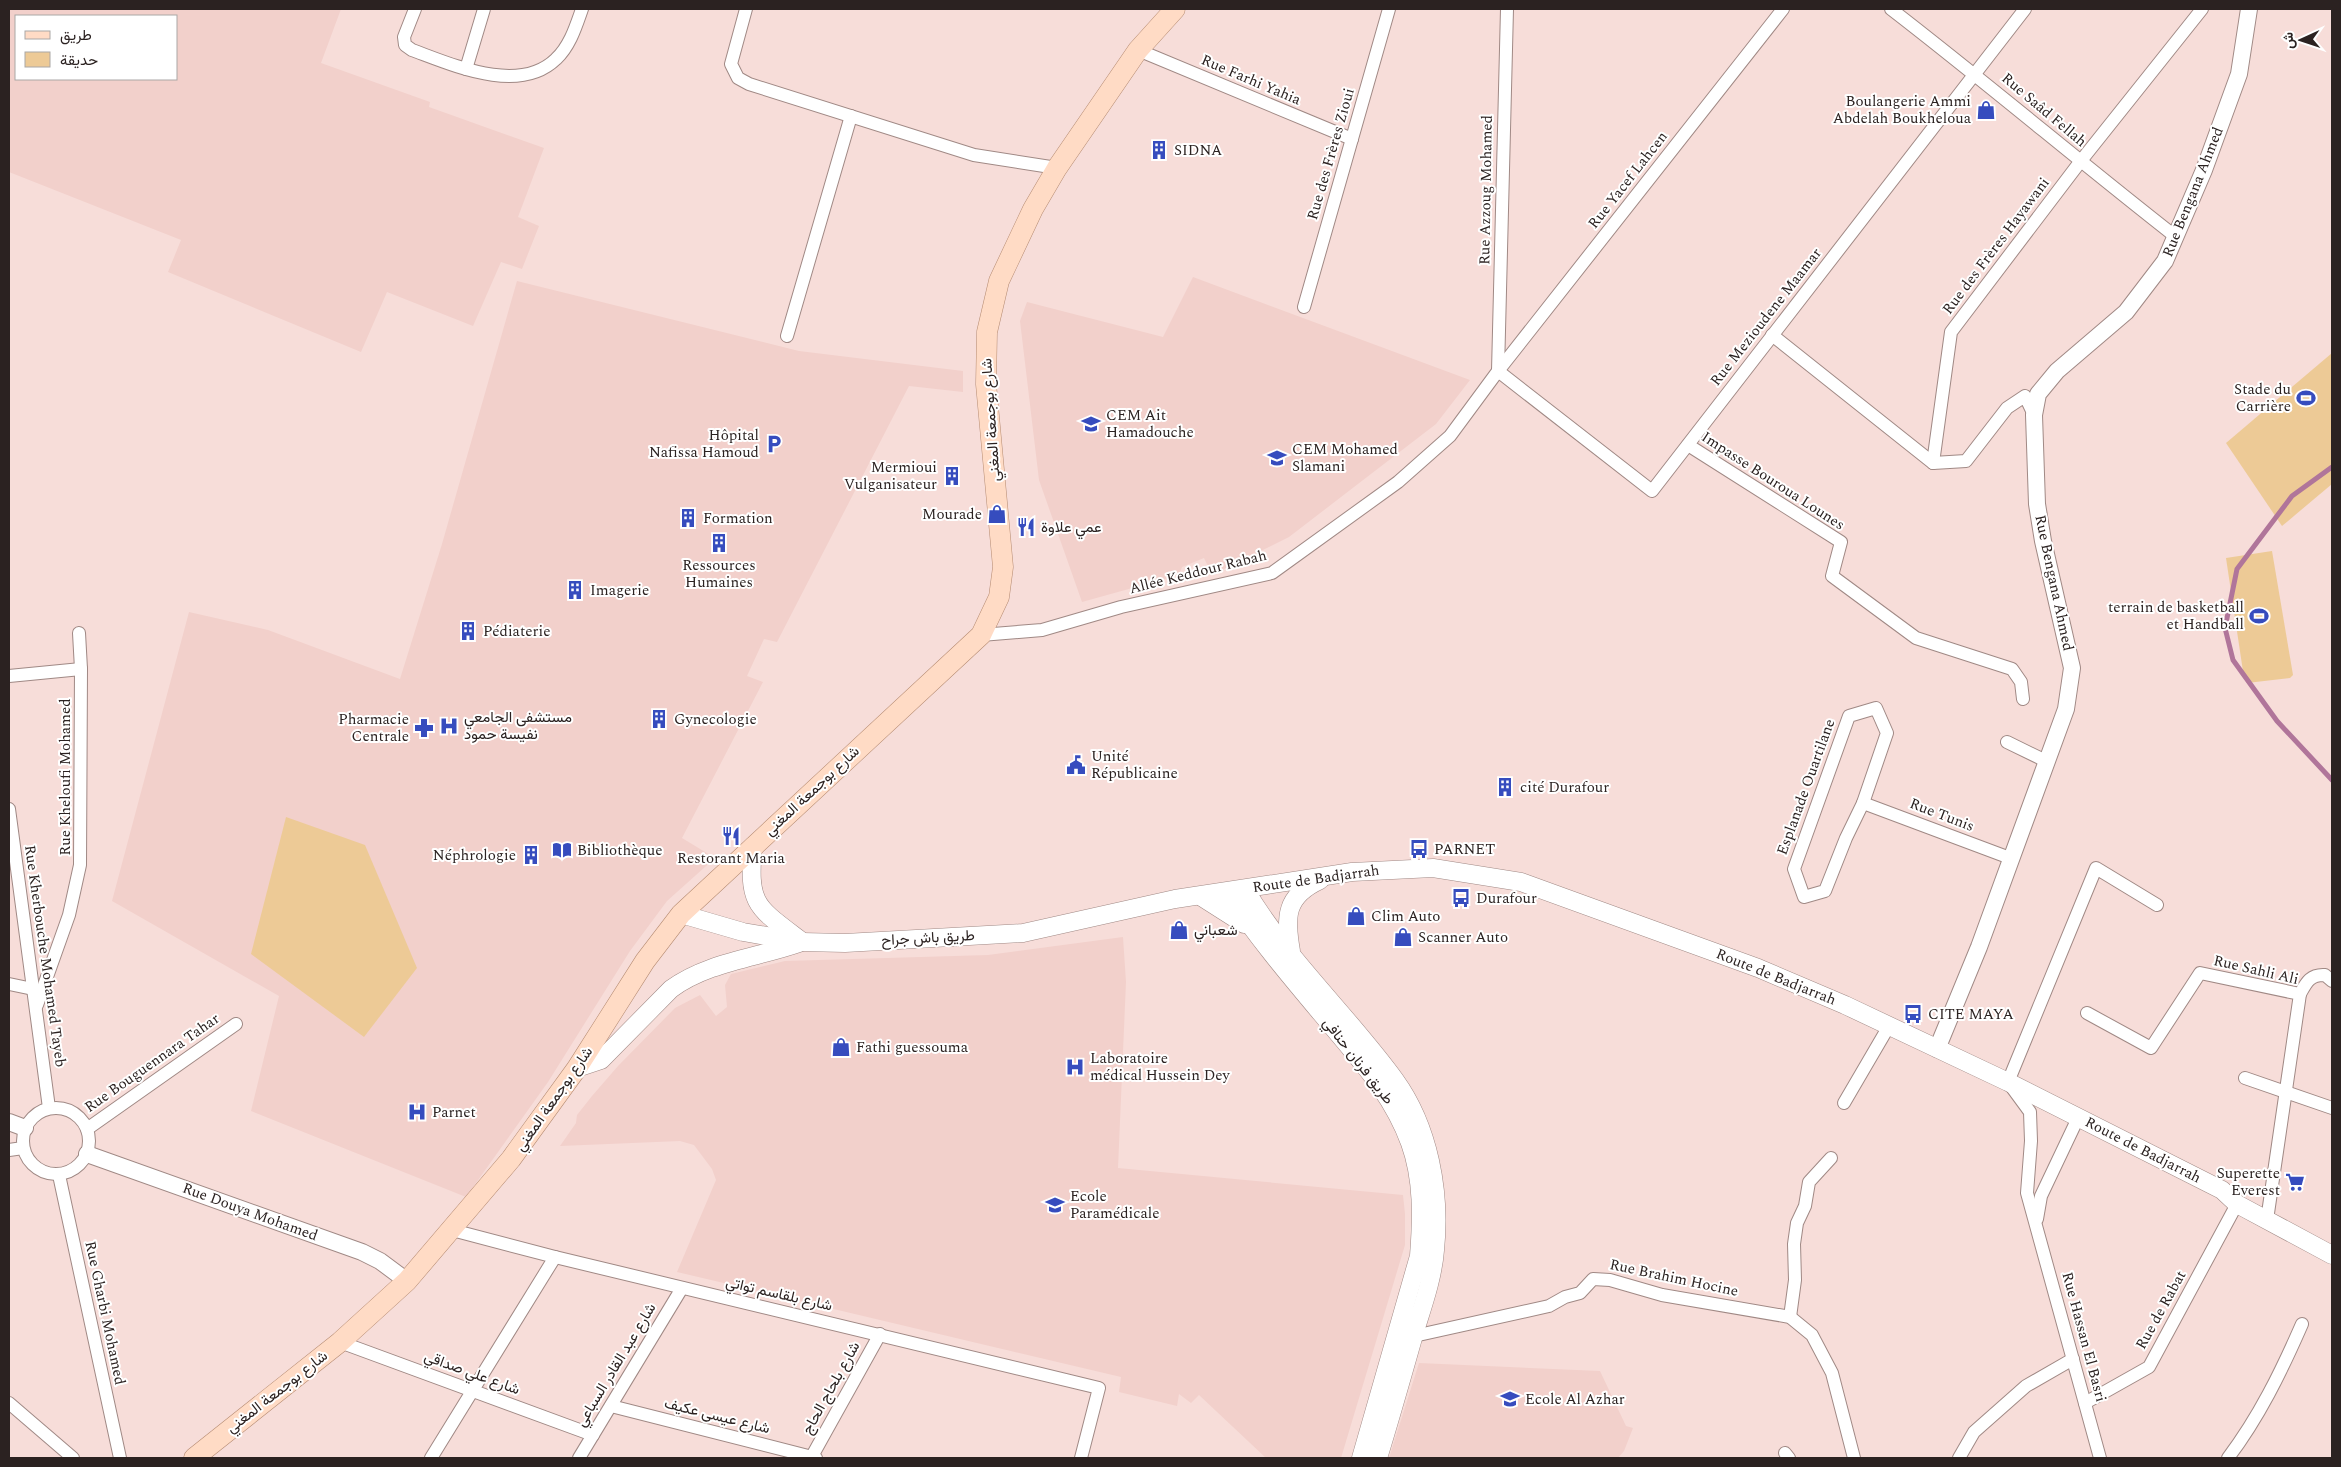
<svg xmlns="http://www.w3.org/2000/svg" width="2341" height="1467" font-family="Spectral,Vazirmatn,serif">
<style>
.built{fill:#f2d0cb;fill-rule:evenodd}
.green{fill:#edca96}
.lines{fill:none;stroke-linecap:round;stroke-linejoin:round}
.stream{stroke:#b0759a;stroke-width:5}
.minor-casing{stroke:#a08985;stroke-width:14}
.tertiary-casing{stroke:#a08985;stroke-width:18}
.secondary-casing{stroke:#a08985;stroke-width:19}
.primary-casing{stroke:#b58b72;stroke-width:21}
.minor{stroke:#fff;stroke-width:12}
.tertiary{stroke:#fff;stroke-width:16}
.secondary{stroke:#fff;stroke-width:18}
.primary{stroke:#ffdbc5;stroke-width:20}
.labels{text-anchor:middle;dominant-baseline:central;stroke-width:4;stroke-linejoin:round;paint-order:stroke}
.street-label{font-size:15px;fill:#2b2221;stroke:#fff}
.poi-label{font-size:15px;fill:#2b2221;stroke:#fff;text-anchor:start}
</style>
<rect width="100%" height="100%" fill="#f7ddd9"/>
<!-- built -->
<g class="built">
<path d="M9 9H341L321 63 430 102 429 107 544 148 518 217 539 226 522 269 501 262 473 326 387 292 361 352 168 272 181 240 9 172ZM16 16H176V79H16Z"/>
<polygon points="1193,277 1470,380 1436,424 1289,537 1212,575 1204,558 1182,567 1179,575 1082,602 1039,480 1020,321 1027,302 1163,337"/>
<polygon points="517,281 799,351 963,371 963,392 909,386 777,642 764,639 747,676 763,682 682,838 715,858 667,901 630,951 548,1082 466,1197 251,1111 279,996 112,901 189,612 268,630 400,679 442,544"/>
<polygon points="1123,937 1126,982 1118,1168 1403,1195 1405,1214 1405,1245 1341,1458 1266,1458 1199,1395 1191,1403 1179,1394 1177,1406 1119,1392 1121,1377 677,1272 716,1180 712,1169 694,1145 680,1141 560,1146 576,1123 577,1115 592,1096 618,1066 675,1008 700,995 716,1016 727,1007 725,985 731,974 785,961 988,955"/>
<polygon points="1419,1363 1600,1371 1626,1426 1633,1428 1624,1451 1618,1458 1389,1458"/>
</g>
<!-- green -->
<g class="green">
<polygon points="2332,353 2332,484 2282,526 2226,443"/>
<polygon points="2272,551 2293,675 2290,678 2247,683 2244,678 2226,558"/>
<polygon points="286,817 365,845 417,968 364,1037 251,954"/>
</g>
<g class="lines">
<!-- stream -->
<polyline class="stream" points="2332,467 2292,496 2237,569 2225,628 2233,660 2277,721 2332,780"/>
<!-- minor casing -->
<g class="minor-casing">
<g id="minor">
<path d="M415 9 404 37 405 45 412 50C453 65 519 95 556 59 570 46 576 26 582 9"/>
<polyline points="746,9 731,64 738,78 749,84 974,155 1057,168"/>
<path d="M1891 9C1987 83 2080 162 2176 237"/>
<polyline points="1138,50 1352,139"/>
<polyline points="466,69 484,9"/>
<polyline points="1304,307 1389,9"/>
<polyline points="1772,335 1933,463 1951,332 2080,162 2202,9"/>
<polyline points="787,336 851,116"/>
<polyline points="1498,371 1652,491 2025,9"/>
<polyline points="1498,371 1507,9"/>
<polyline points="1688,445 1841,542 1832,576 1916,638 2012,669 2021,682 2023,699"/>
<polyline points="1933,463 1966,461 2007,408 2025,396 2034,415"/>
<polyline points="981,635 1042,630 1121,607 1272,573 1398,482 1450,436 1498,371 1783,9"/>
<polyline points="9,676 81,669"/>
<polygon points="1876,708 1887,733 1863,803 1846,838 1825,891 1804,897 1794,869 1849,716"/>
<polyline points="2007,742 2048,762"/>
<polyline points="1863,803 2010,858"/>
<polyline points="9,809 49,1108"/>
<polyline points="9,984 33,989"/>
<path d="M2300 994C2306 983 2310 974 2325 975L2332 981"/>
<polyline points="37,1005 69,915 80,865 81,669 79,633"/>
<polyline points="2087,1013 2151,1048 2200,973 2300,994 2267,1220"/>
<polyline points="2245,1078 2332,1108"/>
<polyline points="1844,1103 1889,1026"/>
<circle cx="56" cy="1141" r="33"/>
<polyline points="87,1129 236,1024"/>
<polyline points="9,1150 23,1148"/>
<polyline points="59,1175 120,1458"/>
<polyline points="2037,1219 2041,1196 2078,1118"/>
<polyline points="452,1230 555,1257 1099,1388 1081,1458"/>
<polyline points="1790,1317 1795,1280 1794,1244 1797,1223 1805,1206 1809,1182 1831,1158"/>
<polyline points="1414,1336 1549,1306 1565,1297 1580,1293 1593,1279 1610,1280 1662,1295 1790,1317 1812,1335 1832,1373 1854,1458"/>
<polyline points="340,1342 593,1435"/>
<polyline points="9,1403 73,1458"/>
<polyline points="2085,1403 2149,1367 2237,1204"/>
<polyline points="611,1406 816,1458"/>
<polyline points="1785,1453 1789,1458"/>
<polyline points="431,1458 555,1257"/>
<polyline points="579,1458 682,1288"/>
<polyline points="811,1458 880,1334"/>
<polyline points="1959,1458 1974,1432 2026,1386 2073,1359"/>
<polyline points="2100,1458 2027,1193 2031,1141 2030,1112 2008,1082 2096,868 2157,905"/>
<path d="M2228 1458C2259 1417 2281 1372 2302 1324"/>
</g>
</g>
<!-- tertiary casing -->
<g class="tertiary-casing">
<g id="tertiary">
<polyline points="1937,1049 1979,947 2066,709 2072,668 2043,541 2037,504 2034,415 2038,394 2057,371 2126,312 2165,261 2204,170 2239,74 2249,9"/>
<polyline points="9,1122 25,1128"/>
<polyline points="87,1154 362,1252 380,1261 407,1281"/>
</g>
</g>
<!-- secondary casing -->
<g class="secondary-casing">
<g id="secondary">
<path d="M753 846C748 904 755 906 800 940"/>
<path d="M1245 889C1286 959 1347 1014 1395 1080 1429 1127 1441 1192 1435 1250 1433 1277 1423 1305 1415 1331 1403 1373 1391 1416 1378 1458"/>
<path d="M1227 892C1258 939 1294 981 1330 1024 1361 1061 1393 1096 1410 1143 1423 1179 1422 1218 1419 1256L1361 1458"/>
<polyline points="1200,896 1244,924"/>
<polyline points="681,914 743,932 802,942 845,943 1023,933 1175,899 1352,872 1433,868 1521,882 1758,968 1845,1005 2008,1082 2222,1190 2237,1204 2332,1255"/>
<path d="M1291 951C1285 917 1285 896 1320 880"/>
<path d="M577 1068 601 1060 671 989C708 962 756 958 799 943"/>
</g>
</g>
<!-- primary casing -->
<g class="primary-casing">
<polyline id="primary" points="194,1458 340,1342 407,1281 511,1159 577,1068 645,961 681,914 981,635 999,597 1003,567 986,384 987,332 999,281 1033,209 1057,168 1138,50 1175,9"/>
</g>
<!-- minor -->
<use href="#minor" class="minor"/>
<!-- tertiary -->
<use href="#tertiary" class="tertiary"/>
<!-- secondary -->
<use href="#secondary" class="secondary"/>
<!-- primary -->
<use href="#primary" class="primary"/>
</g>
<!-- icons -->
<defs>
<g id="shop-bare" transform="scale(1.5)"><path d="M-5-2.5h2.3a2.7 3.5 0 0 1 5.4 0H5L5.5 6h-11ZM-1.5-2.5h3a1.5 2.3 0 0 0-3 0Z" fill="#364cbe" stroke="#fff" stroke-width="2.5" paint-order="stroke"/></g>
<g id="building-bare" transform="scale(1.5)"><path d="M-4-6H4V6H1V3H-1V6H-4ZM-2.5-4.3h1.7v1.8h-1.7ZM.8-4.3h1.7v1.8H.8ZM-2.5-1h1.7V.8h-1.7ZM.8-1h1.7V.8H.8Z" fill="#364cbe" stroke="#fff" stroke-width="2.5" paint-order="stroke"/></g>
<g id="stadium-bare" transform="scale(1.5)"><path d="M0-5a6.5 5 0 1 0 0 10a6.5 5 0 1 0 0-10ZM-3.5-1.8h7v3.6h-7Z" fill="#364cbe" stroke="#fff" stroke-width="2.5" paint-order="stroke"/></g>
<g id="school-bare" transform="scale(1.5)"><path d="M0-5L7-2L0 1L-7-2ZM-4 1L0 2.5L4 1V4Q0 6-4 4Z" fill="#364cbe" stroke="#fff" stroke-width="2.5" paint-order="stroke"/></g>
<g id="parking-bare" transform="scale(1.5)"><path d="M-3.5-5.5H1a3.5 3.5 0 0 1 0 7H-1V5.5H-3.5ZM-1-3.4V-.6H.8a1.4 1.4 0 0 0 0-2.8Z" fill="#364cbe" stroke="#fff" stroke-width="2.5" paint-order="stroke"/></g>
<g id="restaurant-bare" transform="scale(1.5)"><path d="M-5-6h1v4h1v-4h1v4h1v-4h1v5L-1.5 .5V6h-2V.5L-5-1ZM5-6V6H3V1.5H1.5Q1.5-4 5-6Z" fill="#364cbe" stroke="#fff" stroke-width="2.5" paint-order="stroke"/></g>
<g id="hospital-bare" transform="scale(1.5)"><path d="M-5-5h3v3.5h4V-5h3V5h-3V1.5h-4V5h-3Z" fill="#364cbe" stroke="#fff" stroke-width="2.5" paint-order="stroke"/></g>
<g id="pharmacy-bare" transform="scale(1.5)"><path d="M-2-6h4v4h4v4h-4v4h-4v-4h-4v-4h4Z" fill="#364cbe" stroke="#fff" stroke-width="2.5" paint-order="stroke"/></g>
<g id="civic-bare" transform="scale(1.5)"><path d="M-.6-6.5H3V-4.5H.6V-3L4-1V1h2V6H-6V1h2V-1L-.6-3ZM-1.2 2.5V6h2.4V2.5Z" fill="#364cbe" stroke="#fff" stroke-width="2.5" paint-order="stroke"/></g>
<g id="bus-bare" transform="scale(1.5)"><path d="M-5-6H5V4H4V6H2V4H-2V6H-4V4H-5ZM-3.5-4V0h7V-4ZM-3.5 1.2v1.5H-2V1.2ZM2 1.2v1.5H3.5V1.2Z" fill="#364cbe" stroke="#fff" stroke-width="2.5" paint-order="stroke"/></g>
<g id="library-bare" transform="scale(1.5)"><path d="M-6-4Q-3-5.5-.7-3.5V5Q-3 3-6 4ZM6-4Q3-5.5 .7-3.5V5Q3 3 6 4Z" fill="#364cbe" stroke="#fff" stroke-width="2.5" paint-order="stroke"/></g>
<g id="supermarket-bare" transform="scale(1.5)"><path d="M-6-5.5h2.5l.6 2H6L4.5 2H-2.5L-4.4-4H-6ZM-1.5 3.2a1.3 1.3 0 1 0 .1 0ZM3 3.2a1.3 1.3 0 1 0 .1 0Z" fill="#364cbe" stroke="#fff" stroke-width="2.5" paint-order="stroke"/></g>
<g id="university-bare" transform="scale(1.5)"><path d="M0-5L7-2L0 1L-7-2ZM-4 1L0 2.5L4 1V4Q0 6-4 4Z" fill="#364cbe" stroke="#fff" stroke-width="2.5" paint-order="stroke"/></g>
</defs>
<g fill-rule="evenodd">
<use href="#shop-bare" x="1986" y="110"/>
<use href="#building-bare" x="1159" y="150"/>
<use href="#stadium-bare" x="2306" y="398"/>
<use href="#school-bare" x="1091" y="424"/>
<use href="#parking-bare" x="774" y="444"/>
<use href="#school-bare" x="1277" y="458"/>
<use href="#building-bare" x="952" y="476"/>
<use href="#shop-bare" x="997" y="514"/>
<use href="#building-bare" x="688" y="518"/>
<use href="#restaurant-bare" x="1026" y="527"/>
<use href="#building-bare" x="719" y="543"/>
<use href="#building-bare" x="575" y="590"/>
<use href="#stadium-bare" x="2259" y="616"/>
<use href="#building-bare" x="468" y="631"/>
<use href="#building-bare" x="659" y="719"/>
<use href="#hospital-bare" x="449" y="726"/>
<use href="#pharmacy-bare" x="424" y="728"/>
<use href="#civic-bare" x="1076" y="765"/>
<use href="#building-bare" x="1505" y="787"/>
<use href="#restaurant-bare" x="731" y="836"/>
<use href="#bus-bare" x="1419" y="849"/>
<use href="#library-bare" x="562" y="850"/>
<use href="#building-bare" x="531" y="855"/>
<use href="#bus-bare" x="1461" y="898"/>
<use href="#shop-bare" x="1356" y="916"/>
<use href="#shop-bare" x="1179" y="930"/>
<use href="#shop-bare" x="1403" y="937"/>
<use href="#bus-bare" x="1913" y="1014"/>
<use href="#shop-bare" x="841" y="1047"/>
<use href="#hospital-bare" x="1075" y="1067"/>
<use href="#hospital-bare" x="417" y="1112"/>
<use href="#supermarket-bare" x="2295" y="1182"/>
<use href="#university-bare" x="1055" y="1205"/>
<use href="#school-bare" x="1510" y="1399"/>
</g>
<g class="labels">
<!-- street labels -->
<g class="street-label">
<text transform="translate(1251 80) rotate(23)">Rue Farhi Yahia</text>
<text transform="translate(2044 110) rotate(40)">Rue Saâd Fellah</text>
<text transform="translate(1331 154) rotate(-74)">Rue des Frères Zioui</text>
<text transform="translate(1628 180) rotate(-52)">Rue Yacef Lahcen</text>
<text transform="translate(1486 190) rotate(-89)">Rue Azzoug Mohamed</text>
<text transform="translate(2193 192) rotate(-68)">Rue Bengana Ahmed</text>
<text transform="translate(1996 246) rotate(-53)">Rue des Frères Hayawani</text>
<text transform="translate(1766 317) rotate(-52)">Rue Mezioudene Maamar</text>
<text transform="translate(991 420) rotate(-94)">شارع بوجمعة المغني</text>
<text transform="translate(1773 481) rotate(33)">Impasse Bouroua Lounes</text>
<text transform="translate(1198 572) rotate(-14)">Allée Keddour Rabah</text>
<text transform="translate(2054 583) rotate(78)">Rue Bengana Ahmed</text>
<text transform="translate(65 777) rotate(-90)">Rue Kheloufi Mohamed</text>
<text transform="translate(1806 787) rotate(-70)">Esplanade Ouartilane</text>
<text transform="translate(812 791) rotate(-43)">شارع بوجمعة المغني</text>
<text transform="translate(1942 815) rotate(21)">Rue Tunis</text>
<text transform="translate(1316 879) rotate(-8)">Route de Badjarrah</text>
<text transform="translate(928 938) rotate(-3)">طريق باش جراح</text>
<text transform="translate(45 956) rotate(82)">Rue Kherbouche Mohamed Tayeb</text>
<text transform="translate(2256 970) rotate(13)">Rue Sahli Ali</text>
<text transform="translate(1776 977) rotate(22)">Route de Badjarrah</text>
<text transform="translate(1358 1061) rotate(52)">طريق فرنان حنافي</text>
<text transform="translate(152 1063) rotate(-35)">Rue Bouguennara Tahar</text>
<text transform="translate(554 1099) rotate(-55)">شارع بوجمعة المغني</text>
<text transform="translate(2143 1150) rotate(27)">Route de Badjarrah</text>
<text transform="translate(250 1212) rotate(20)">Rue Douya Mohamed</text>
<text transform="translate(1674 1278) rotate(12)">Rue Brahim Hocine</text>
<text transform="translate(779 1294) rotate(13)">شارع بلقاسم تواتي</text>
<text transform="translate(2161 1310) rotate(-61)">Rue de Rabat</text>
<text transform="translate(105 1313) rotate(78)">Rue Gharbi Mohamed</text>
<text transform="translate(2084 1337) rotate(75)">Rue Hassan El Basri</text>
<text transform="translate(616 1365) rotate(-59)">شارع عبد القادر السباعي</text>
<text transform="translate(472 1373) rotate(20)">شارع علي صداقي</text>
<text transform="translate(831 1388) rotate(-61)">شارع بلحاج الحاج</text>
<text transform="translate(277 1392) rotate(-38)">شارع بوجمعة المغني</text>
<text transform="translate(717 1416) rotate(14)">شارع عيسى عكيف</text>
</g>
<!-- poi labels -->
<g class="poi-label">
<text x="1971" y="101" text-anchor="end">Boulangerie Ammi<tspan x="1971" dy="17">Abdelah Boukheloua</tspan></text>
<text x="1174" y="150">SIDNA</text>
<text x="2291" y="389" text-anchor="end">Stade du<tspan x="2291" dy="17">Carrière</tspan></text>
<text x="1106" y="415">CEM Ait<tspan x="1106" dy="17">Hamadouche</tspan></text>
<text x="759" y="435" text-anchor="end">Hôpital<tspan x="759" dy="17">Nafissa Hamoud</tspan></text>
<text x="1292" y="449">CEM Mohamed<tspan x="1292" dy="17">Slamani</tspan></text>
<text x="937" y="467" text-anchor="end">Mermioui<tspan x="937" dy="17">Vulganisateur</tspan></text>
<text x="982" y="514" text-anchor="end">Mourade</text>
<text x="703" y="518">Formation</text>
<text x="1041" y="527">عمي علاوة</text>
<text x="719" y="565" text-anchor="middle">Ressources<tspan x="719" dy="17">Humaines</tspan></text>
<text x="590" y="590">Imagerie</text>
<text x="2244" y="607" text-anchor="end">terrain de basketball<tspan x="2244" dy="17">et Handball</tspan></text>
<text x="483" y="631">Pédiaterie</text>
<text x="464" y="717">مستشفى الجامعي<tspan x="464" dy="17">نفيسة حمود</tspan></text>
<text x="409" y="719" text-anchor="end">Pharmacie<tspan x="409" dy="17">Centrale</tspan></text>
<text x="674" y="719">Gynecologie</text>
<text x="1091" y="756">Unité<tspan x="1091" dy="17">Républicaine</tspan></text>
<text x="1520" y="787">cité Durafour</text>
<text x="1434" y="849">PARNET</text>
<text x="577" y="850">Bibliothèque</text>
<text x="516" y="855" text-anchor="end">Néphrologie</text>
<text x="731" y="858" text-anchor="middle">Restorant Maria</text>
<text x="1476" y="898">Durafour</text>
<text x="1371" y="916">Clim Auto</text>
<text x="1194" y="930">شعباني</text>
<text x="1418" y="937">Scanner Auto</text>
<text x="1928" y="1014">CITE MAYA</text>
<text x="856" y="1047">Fathi guessouma</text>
<text x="1090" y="1058">Laboratoire<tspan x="1090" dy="17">médical Hussein Dey</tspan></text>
<text x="432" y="1112">Parnet</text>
<text x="2280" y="1173" text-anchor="end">Superette<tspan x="2280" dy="17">Everest</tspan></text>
<text x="1070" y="1196">Ecole<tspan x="1070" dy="17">Paramédicale</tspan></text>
<text x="1525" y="1399">Ecole Al Azhar</text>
</g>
</g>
<!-- border -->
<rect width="2341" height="1467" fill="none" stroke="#2b2221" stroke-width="20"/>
<!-- legend -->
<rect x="15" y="15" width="162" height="65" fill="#ffffff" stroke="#aaa7a6"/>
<rect x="25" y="31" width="25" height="8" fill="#ffdbc5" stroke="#aaa7a6"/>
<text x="60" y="40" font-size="15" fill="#2b2221">طريق</text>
<rect x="25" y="52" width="25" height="15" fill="#edca96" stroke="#aaa7a6"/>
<text x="60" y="65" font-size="15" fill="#2b2221">حديقة</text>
<!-- north arrow -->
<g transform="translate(2301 40) rotate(267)" stroke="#ffffff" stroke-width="4" paint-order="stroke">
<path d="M0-4L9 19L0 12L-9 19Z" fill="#2b2221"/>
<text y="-8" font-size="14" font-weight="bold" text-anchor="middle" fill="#2b2221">ش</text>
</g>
</svg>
